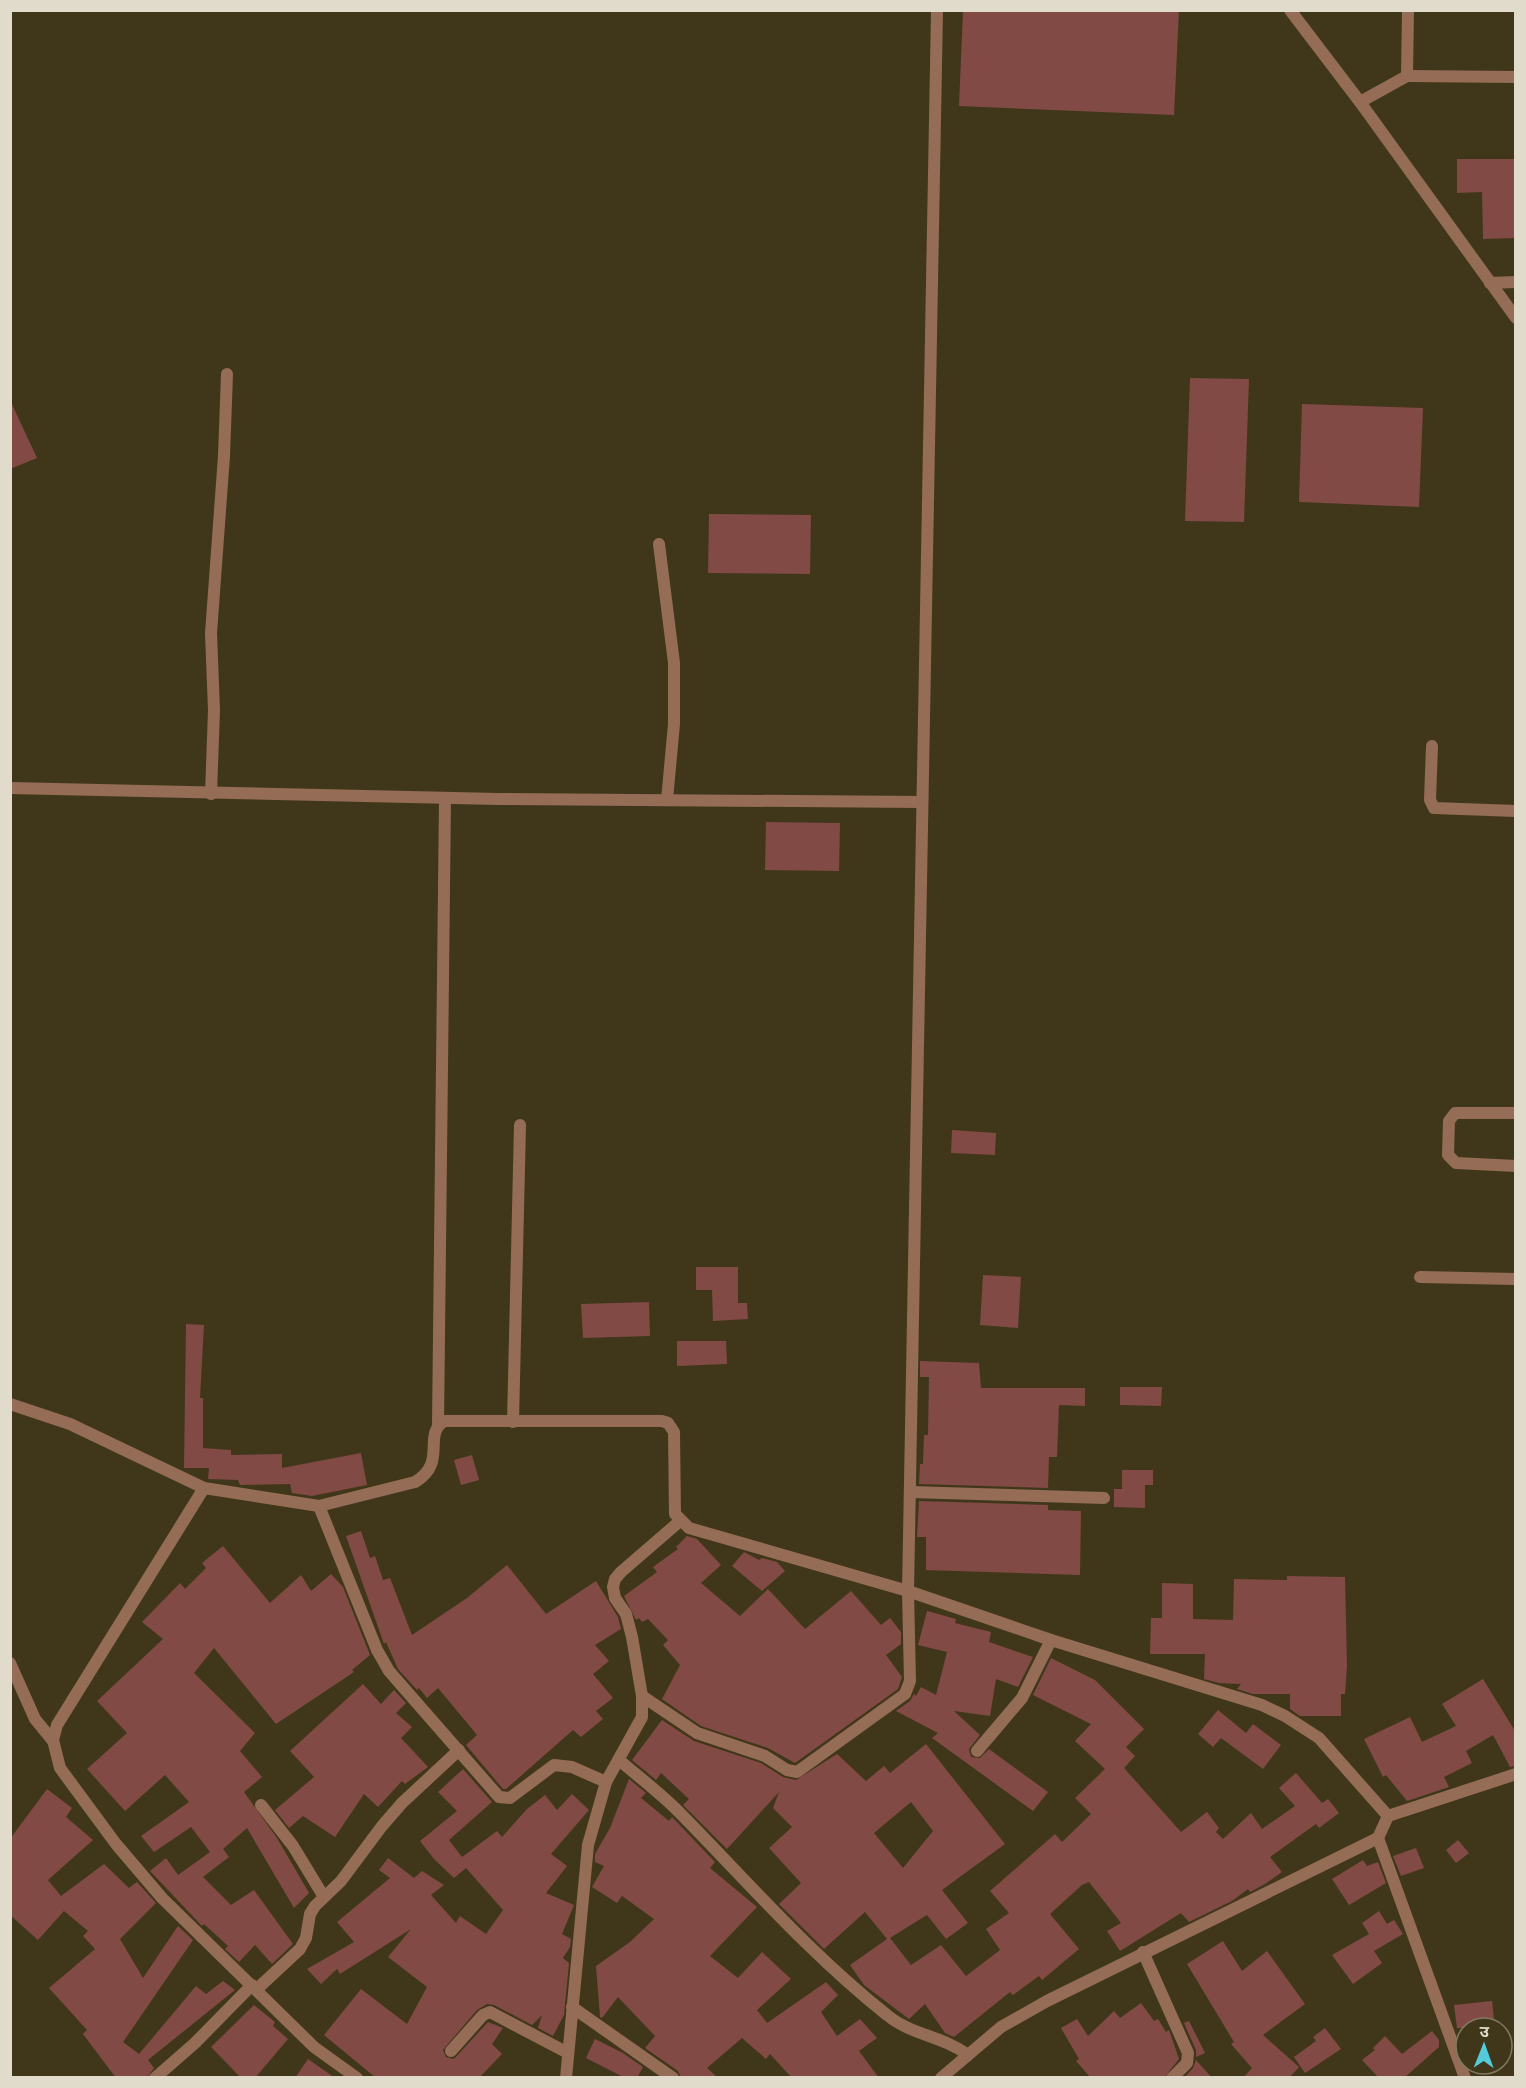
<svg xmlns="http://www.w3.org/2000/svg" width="1526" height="2088" font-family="Overpass,'Noto Sans Devanagari',sans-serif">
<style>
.building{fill:#814a44;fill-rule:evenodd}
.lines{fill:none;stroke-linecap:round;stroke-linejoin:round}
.service{stroke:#956c56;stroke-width:12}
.minor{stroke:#956c56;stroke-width:12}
</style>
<rect width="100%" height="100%" fill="#40371b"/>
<!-- building -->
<g class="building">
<polygon points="963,10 1179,10 1174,115 959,106"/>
<polygon points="1457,159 1515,159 1515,238 1483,239 1482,192 1457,193"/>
<polygon points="1190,378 1249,379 1244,522 1185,521"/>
<polygon points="10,400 37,458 10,469"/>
<polygon points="1302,404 1423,408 1419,507 1299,502"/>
<polygon points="709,514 811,515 810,574 708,573"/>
<polygon points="766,822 840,823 839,871 765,870"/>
<polygon points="952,1130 996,1133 995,1155 951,1153"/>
<polygon points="696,1267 738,1267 738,1303 747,1303 748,1319 713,1321 712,1290 696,1290"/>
<polygon points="983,1275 1021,1277 1018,1328 980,1325"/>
<polygon points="649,1302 650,1336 583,1338 581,1304"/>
<polygon points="186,1324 204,1325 200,1398 203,1398 203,1448 231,1450 231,1455 282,1454 282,1468 361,1453 367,1485 312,1496 292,1493 290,1484 240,1485 238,1480 208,1479 209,1468 184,1468"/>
<polygon points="677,1341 726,1341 727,1364 677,1366"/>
<polygon points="920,1361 979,1363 981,1388 1085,1388 1085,1406 1059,1405 1057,1457 1049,1457 1048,1488 919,1484 920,1464 923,1464 924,1435 928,1435 929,1377 920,1377"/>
<polygon points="1120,1387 1162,1387 1161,1406 1120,1405"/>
<polygon points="472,1455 479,1480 461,1485 454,1460"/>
<polygon points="1122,1470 1153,1470 1153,1485 1145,1485 1145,1508 1114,1507 1114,1489 1122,1489"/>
<polygon points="919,1501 1048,1505 1048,1510 1081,1511 1080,1575 926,1570 926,1537 917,1537"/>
<polygon points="361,1531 370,1558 375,1556 383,1580 390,1578 412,1635 467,1598 507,1565 546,1614 596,1581 618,1617 621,1629 595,1645 609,1661 593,1674 613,1698 596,1711 603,1719 581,1737 573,1730 506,1789 503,1789 466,1745 477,1735 438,1688 427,1698 419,1688 417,1690 398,1669 386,1642 384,1644 346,1536"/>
<polygon points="687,1536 697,1539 721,1565 701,1583 740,1616 768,1589 805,1629 851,1591 881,1625 890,1618 901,1632 901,1644 886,1655 902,1677 898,1689 795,1763 768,1748 701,1726 662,1699 680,1665 663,1645 668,1640 648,1619 642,1622 639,1618 636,1620 624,1596 657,1572 653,1567 678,1549 676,1547"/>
<polygon points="223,1546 270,1603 301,1575 311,1591 331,1574 343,1587 370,1655 352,1670 354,1672 276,1724 214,1648 194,1673 255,1733 240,1751 262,1777 244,1792 277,1838 309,1893 294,1908 247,1828 223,1849 229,1857 203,1877 231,1905 254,1890 293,1944 272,1964 255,1945 239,1962 225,1949 228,1946 204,1924 202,1926 150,1871 166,1858 178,1875 210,1852 191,1827 154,1852 141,1836 189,1802 165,1775 125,1811 87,1769 127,1733 97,1701 163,1639 142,1622 180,1583 185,1589 206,1568 202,1563"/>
<polygon points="744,1552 759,1560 762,1558 777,1562 785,1571 762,1591 732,1566"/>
<polygon points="1287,1576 1345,1577 1347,1666 1345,1694 1341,1694 1341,1716 1300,1716 1290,1709 1290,1694 1253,1694 1237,1689 1241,1684 1219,1683 1204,1679 1205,1654 1150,1654 1151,1618 1162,1618 1162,1583 1193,1584 1193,1619 1233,1620 1234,1579 1287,1580"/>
<polygon points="927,1611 956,1619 955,1623 991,1632 989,1642 1033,1657 1018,1687 996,1679 990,1716 954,1711 980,1735 969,1749 971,1757 980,1758 989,1749 1048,1792 1033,1811 932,1738 938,1733 896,1711 910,1701 914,1694 916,1696 921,1687 936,1695 947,1652 918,1645"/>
<path d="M1051 1658 1095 1680 1144 1729 1126 1747 1135 1756 1124 1768 1181 1832 1207 1812 1219 1828 1216 1832 1223 1839 1251 1813 1262 1829 1295 1806 1279 1788 1296 1773 1322 1803 1328 1799 1339 1813 1319 1828 1316 1824 1270 1857 1282 1872 1265 1884 1250 1892 1248 1889 1232 1901 1189 1922 1181 1913 1120 1951 1107 1931 1121 1923 1089 1882 1082 1885 1050 1914 1079 1949 1042 1980 1039 1976 1013 1995 1010 1992 954 2037 945 2033 925 2004 909 2019 864 1985 850 1965 887 1939 865 1912 824 1949 779 1904 801 1883 769 1848 792 1827 773 1808 779 1792 727 1849 683 1805 689 1799 661 1773 656 1780 632 1760 662 1720 694 1741 761 1763 783 1777 796 1780 837 1754 866 1781 884 1766 890 1773 926 1744 1005 1844 942 1890 968 1923 946 1939 927 1915 890 1938 911 1965 941 1945 966 1976 1000 1950 986 1929 1009 1913 990 1891 1055 1834 1062 1842 1091 1814 1075 1798 1105 1769 1075 1741 1091 1724 1033 1695ZM911 1802 933 1831 903 1868 874 1833Z"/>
<polygon points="1483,1679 1515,1731 1515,1766 1510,1767 1493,1735 1466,1751 1472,1763 1444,1777 1449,1787 1407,1801 1386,1775 1383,1777 1364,1739 1410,1717 1422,1742 1456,1726 1442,1704"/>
<polygon points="363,1684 381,1704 394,1690 406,1703 396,1713 412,1727 401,1738 428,1767 405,1784 402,1781 378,1807 364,1794 335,1837 303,1816 289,1828 275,1810 314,1777 290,1751"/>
<polygon points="1218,1710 1246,1733 1253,1724 1281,1745 1263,1769 1221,1738 1213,1747 1198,1734"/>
<polygon points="463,1769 492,1802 449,1840 462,1857 497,1831 502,1837 527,1809 545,1795 557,1810 572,1794 589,1810 551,1854 567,1866 546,1893 574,1905 562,1934 571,1939 570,1947 563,1958 569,1963 564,2015 553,2036 538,2028 542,2015 532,2025 494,2005 487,2004 477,2010 443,2050 446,2057 454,2059 488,2022 503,2028 492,2044 502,2054 479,2078 376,2078 324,2035 361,1989 407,2024 427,1987 388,1957 411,1929 340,1974 337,1969 321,1984 307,1969 354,1942 337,1922 390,1878 379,1870 388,1858 414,1878 422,1871 444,1885 431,1895 456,1923 460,1916 486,1934 503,1910 466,1868 454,1878 434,1859 420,1841 457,1811 438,1792"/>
<polygon points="629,1779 646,1793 641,1798 669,1821 672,1817 715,1862 710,1868 757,1907 710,1956 738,1978 762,1952 791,1979 757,2010 767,2023 826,1982 838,1995 821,2012 837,2036 860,2019 877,2038 859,2051 879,2078 792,2078 770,2054 766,2059 742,2038 707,2068 718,2078 681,2078 678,2071 645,2048 655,2036 618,1997 602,2018 600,2017 596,1966 630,1942 654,1919 622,1896 617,1903 592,1887 604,1866 595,1862 595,1854 610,1828"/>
<polygon points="47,1789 72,1808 66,1817 93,1840 48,1880 61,1896 104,1864 129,1888 137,1882 156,1903 120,1939 143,1978 178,1926 193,1940 123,2042 139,2054 196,1986 206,1994 223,1981 235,1990 148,2060 154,2068 147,2078 116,2078 83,2034 87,2030 49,1988 95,1949 83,1936 88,1931 64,1911 38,1940 10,1915 10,1839"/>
<polygon points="1458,1840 1469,1853 1456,1863 1446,1850"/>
<polygon points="1416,1848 1424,1868 1401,1876 1393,1856"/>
<polygon points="1363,1860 1367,1866 1378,1862 1386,1883 1349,1905 1332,1879"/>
<polygon points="1379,1911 1387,1924 1394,1920 1403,1934 1374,1951 1382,1963 1353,1984 1332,1955 1369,1934 1362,1923"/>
<polygon points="1223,1941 1242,1971 1267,1951 1305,2004 1263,2035 1299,2067 1289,2078 1243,2078 1252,2068 1231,2044 1234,2042 1187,1964"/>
<polygon points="1492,2001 1495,2028 1457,2028 1454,2005"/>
<polygon points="1141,2003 1154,2021 1158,2019 1166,2032 1169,2030 1179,2059 1164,2078 1091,2078 1076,2061 1079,2059 1061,2028 1077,2019 1088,2036 1114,2011 1120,2018"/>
<polygon points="254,2005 275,2022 273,2026 288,2039 255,2078 241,2078 211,2047"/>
<polygon points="1189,2021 1205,2053 1196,2057 1196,2050 1184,2023"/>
<polygon points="1325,2028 1341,2049 1305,2073 1294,2057 1316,2041 1313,2037"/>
<polygon points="1432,2031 1439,2040 1439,2047 1404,2078 1379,2078 1362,2060 1375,2050 1373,2048 1385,2036 1402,2054"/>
<polygon points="595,2039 623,2053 643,2067 637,2078 625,2078 586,2058"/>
<polygon points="308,2059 335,2078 295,2078"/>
<polygon points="1196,2060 1212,2078 1184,2078 1193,2068"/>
</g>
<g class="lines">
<!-- service -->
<g class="service">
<polyline points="1407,76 1516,77"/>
<polyline points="1360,102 1407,76 1408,10"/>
<polyline points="1490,283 1516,282"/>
<polyline points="659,544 674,663 674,724 667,800"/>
<polyline points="211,794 214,710 211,633 224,456 227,374"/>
<polyline points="1516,1113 1455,1113 1449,1121 1448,1155 1456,1163 1516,1166"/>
<polyline points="1420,1277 1516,1279"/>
<polyline points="513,1422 520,1125"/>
</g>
<!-- minor -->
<g class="minor">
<polyline points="1290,10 1360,102 1516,318"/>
<polyline points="1432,746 1430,800 1434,808 1516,811"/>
<polyline points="10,788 498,799 922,802"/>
<path d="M10 1404 70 1424 204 1488 319 1506 415 1482C448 1462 422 1436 444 1421H662L668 1423 674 1432 675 1514 689 1528 908 1591 1051 1640 1262 1705 1285 1716 1319 1738 1388 1816"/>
<polyline points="438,1425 445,798"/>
<polyline points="204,1488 57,1725 53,1740 60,1768 116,1844 162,1898 314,2047 357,2078"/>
<polyline points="910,1492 1104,1498"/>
<polyline points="319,1506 377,1650 389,1671 499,1797 510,1798 554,1765 572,1767 606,1782"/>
<polyline points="10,1663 35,1719 53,1741"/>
<polyline points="642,1696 697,1733 765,1756 787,1770 797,1772 905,1694 910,1681 908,1591 937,10"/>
<polyline points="977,1751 1022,1698 1051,1640"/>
<path d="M619 1760C639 1777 660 1793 678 1811 746 1880 810 1954 887 2015 911 2035 943 2036 968 2055"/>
<polyline points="261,1805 293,1846 324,1897"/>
<polyline points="1378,1838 1388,1816 1516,1774"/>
<polyline points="1143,1952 1188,2053 1187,2063 1172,2078"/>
<polyline points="257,1989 300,1949 306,1938 310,1914 315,1906 341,1881 382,1826 402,1803 459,1750"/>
<polyline points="572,2007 673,2078"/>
<polyline points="451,2051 483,2015 490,2012 568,2053"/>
<polyline points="155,2078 195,2043 252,1985"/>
<polyline points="566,2078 588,1845 606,1782 642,1717 642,1696 632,1637 626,1614 615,1598 613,1587 615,1579 621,1572 680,1521"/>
<polyline points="941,2078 1001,2027 1047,2001 1378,1838 1465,2078"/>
</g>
</g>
<!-- border -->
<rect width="1526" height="2088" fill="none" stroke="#e1dbcb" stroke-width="24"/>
<!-- north arrow -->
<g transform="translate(1484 2046) rotate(1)"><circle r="28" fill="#40371b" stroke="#807961" stroke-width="1.5"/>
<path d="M0-4.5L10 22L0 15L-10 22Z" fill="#53cbda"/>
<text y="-9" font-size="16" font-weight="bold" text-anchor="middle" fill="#e1dbcb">उ</text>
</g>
</svg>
